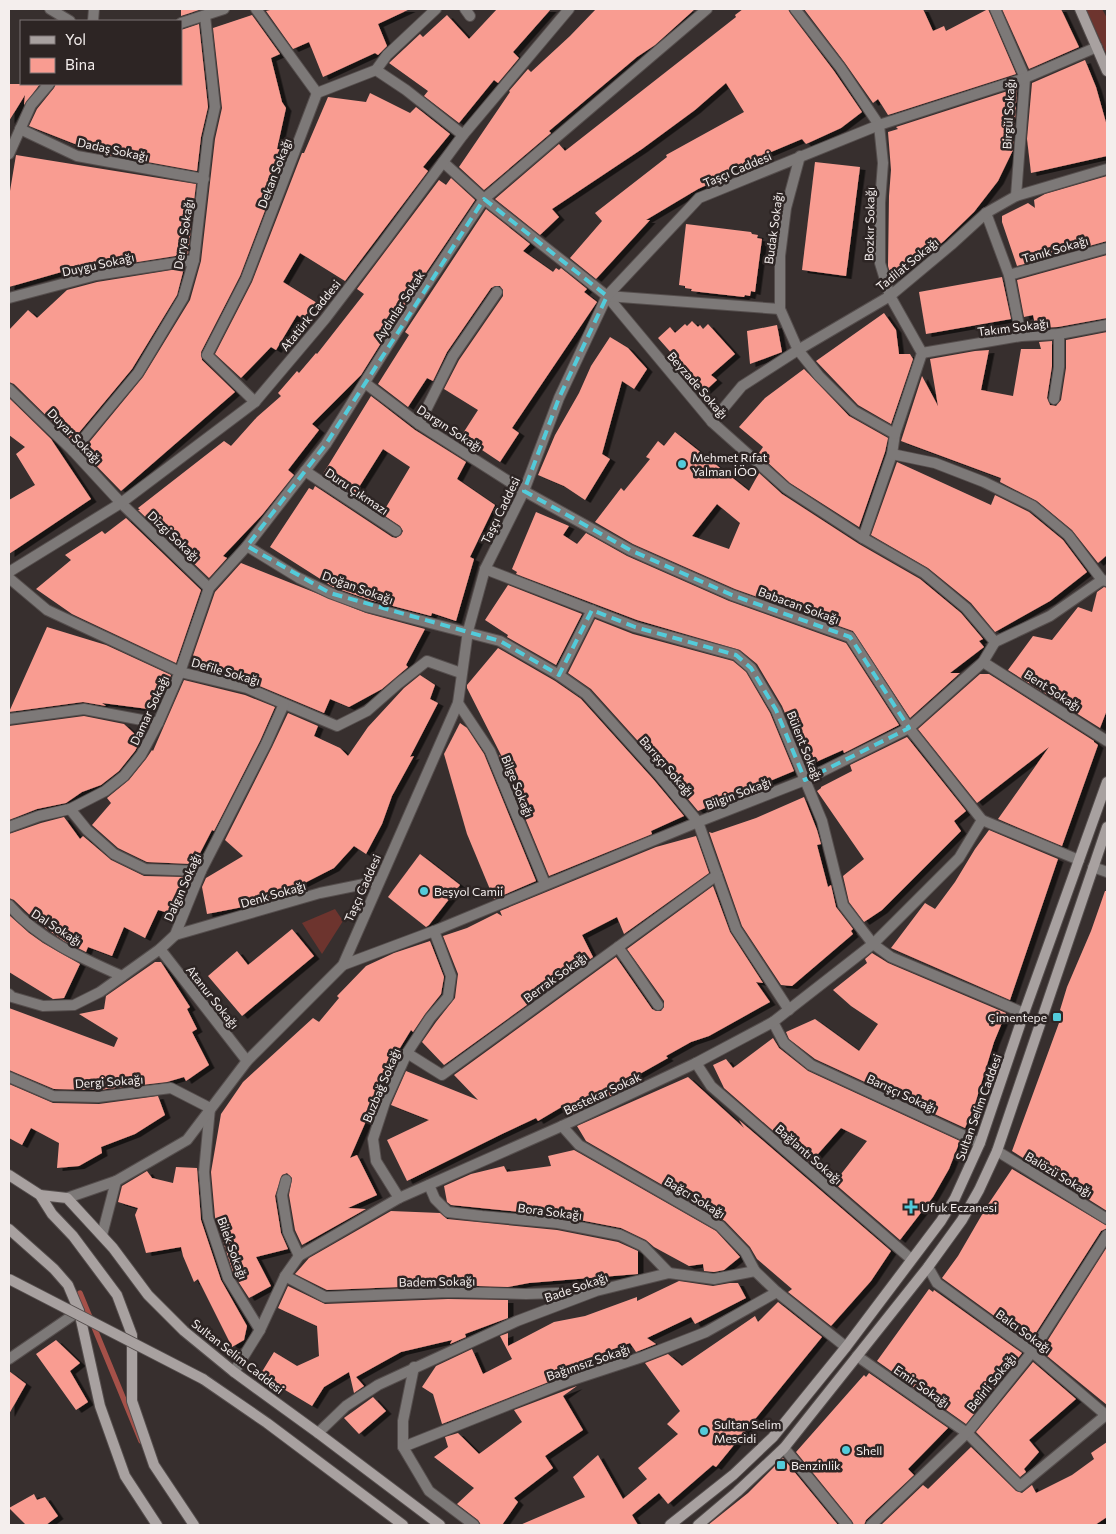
<svg xmlns="http://www.w3.org/2000/svg" width="1116" height="1534" font-family="Commissioner,sans-serif">
<style>
.green{fill:#6d342e}
.lines{fill:none;stroke-linecap:round;stroke-linejoin:round}
.stream{stroke:#a55149;stroke-width:5.5}
.building{fill:#f99c91;fill-rule:evenodd;filter:url(#shadow)}
.minor-casing{stroke:#554e4d;stroke-width:12}
.tertiary-casing{stroke:#554e4d;stroke-width:12}
.secondary-casing{stroke:#554e4d;stroke-width:12}
.minor{stroke:#7d7978;stroke-width:10}
.tertiary{stroke:#7d7978;stroke-width:10}
.secondary{stroke:#a8a1a0;stroke-width:10}
.secondary-bridge-casing{stroke:#554e4d;stroke-width:12;stroke-linecap:butt}
.secondary-bridge{stroke:#a8a1a0;stroke-width:10}
.marked{fill:none;stroke:#53cbda;stroke-width:4;stroke-dasharray:10 6;stroke-linejoin:round}
.poi-dot{fill:#53cbda;stroke:#2d2524;stroke-width:2}
.labels{text-anchor:middle;dominant-baseline:central;stroke-width:5;stroke-linejoin:round;paint-order:stroke}
.street-label{font-size:12px;fill:#f4eeed;stroke:#2d2524}
.poi-label{font-size:12px;fill:#f4eeed;stroke:#2d2524;text-anchor:start}
</style>
<defs>
<filter id="shadow"><feDropShadow dx="5.5" dy="3" stdDeviation="0" flood-color="#0009"/></filter>
</defs>
<rect width="100%" height="100%" fill="#372f2e"/>
<!-- green -->
<g class="green">
<polygon points="1086,9 1102,9 1107,18 1107,55"/>
<polygon points="335,909 343,921 322,954 302,923"/>
</g>
<g class="lines">
<!-- stream -->
<polyline class="stream" points="80,1293 141,1441"/>
</g>
<!-- building -->
<g class="building">
<polygon points="181,9 199,9 199,10 181,16"/>
<polygon points="274,9 410,9 378,24 387,46 378,55 375,53 323,77 309,42 293,49 266,11"/>
<polygon points="497,9 551,9 513,52 519,58 498,83 494,80 459,123 424,96 428,91 389,63 420,34 423,37 447,15 469,39"/>
<polygon points="596,9 695,9 655,45 637,57 549,131 551,133 484,190 459,167 510,92 509,91 528,69 531,72 570,36"/>
<polygon points="743,9 788,9 790,13 834,71 862,112 841,128 806,144 802,139 745,163 719,177 720,179 698,189 646,220 650,220 596,279 570,258 602,221 595,213 667,157 666,155 744,112 726,83 695,110 642,149 552,209 559,217 540,235 495,199 559,144 565,151 736,17 735,15"/>
<polygon points="804,9 923,9 933,31 944,26 946,31 988,9 1016,74 888,115 878,99 873,103 845,63"/>
<polygon points="1002,9 1061,9 1079,47 1029,69"/>
<polygon points="252,15 280,54 271,58 282,102 286,108 277,149 288,150 240,276 201,352 202,360 235,392 121,491 82,451 143,377 190,300 201,261 215,139 222,108 213,28"/>
<polygon points="199,24 208,107 201,137 197,171 98,153 29,126 37,109 54,88 56,84 181,84 181,30"/>
<polygon points="1085,60 1096,87 1107,126 1107,156 1031,173 1027,139 1032,83"/>
<polygon points="9,84 40,84 24,105 25,95 9,121"/>
<polygon points="1017,88 1013,150 998,181 974,212 944,241 896,280 890,273 888,266 889,196 891,170 888,132 898,129 896,127"/>
<polygon points="370,93 410,113 416,107 450,134 423,167 428,171 345,281 300,253 283,282 317,303 304,320 297,315 276,350 271,347 241,378 215,354 252,282 302,153 304,153 328,97 366,102"/>
<polygon points="16,155 196,184 188,254 87,270 91,266 63,273 65,271 9,287 9,197"/>
<polygon points="815,162 860,167 846,276 802,270"/>
<polygon points="1107,176 1107,241 1017,266 1002,222 1002,216 1028,203 1035,208 1034,200 1045,194"/>
<polygon points="451,178 475,200 411,295 361,375 312,424 319,430 288,470 294,475 262,515 223,556 227,558 209,578 138,510 140,510 138,508 224,441 231,446 257,417 281,396 278,393 297,371 299,373 316,353 317,354 364,294 357,289 439,180 446,185"/>
<polygon points="486,209 530,244 523,251 553,272 556,268 559,270 561,268 587,289 584,292 597,302 512,428 519,433 500,462 476,446 473,450 458,441 478,410 444,389 459,360 503,296 503,290 500,286 495,286 491,288 447,352 433,381 427,378 408,407 378,384 409,335 405,332"/>
<polygon points="686,224 751,232 752,234 758,235 757,238 762,239 755,292 751,291 750,296 745,295 744,297 691,291 692,289 685,288 685,286 679,285"/>
<polygon points="1107,255 1107,318 1058,327 1036,328 1033,315 1024,317 1017,280"/>
<polygon points="184,268 177,295 132,369 72,441 14,384 9,382 9,330 28,310 37,318 67,290 97,282"/>
<polygon points="1002,277 1011,319 926,334 919,292"/>
<polygon points="884,313 896,330 899,354 910,354 913,359 891,424 858,405 816,361"/>
<polygon points="692,321 698,327 700,325 703,329 708,324 735,354 711,375 717,380 705,391 658,338 670,327 675,333 685,324 687,326"/>
<polygon points="777,325 782,352 750,364 747,331"/>
<polygon points="1107,332 1107,555 1098,563 1072,530 1037,501 1000,482 1001,478 901,441 922,376 938,406 930,359 975,351 989,350 981,390 1013,396 1021,349 1041,349 1039,342 1052,341 1052,366 1047,398 1050,405 1056,406 1061,400 1066,368 1066,340"/>
<polygon points="610,337 628,348 647,369 634,389 622,381 602,454 610,459 585,500 564,486 538,475 555,435 579,393 591,366"/>
<polygon points="804,369 849,416 888,438 885,452 859,527 790,483 765,460 766,458 759,453 763,447 739,427 765,398"/>
<polygon points="371,396 415,430 466,462 457,479 495,505 470,557 474,559 456,621 432,613 431,616 370,600 333,587 270,547 309,488 313,490 315,486 392,537 396,538 401,535 403,531 400,526 382,514 410,467 383,449 354,495 323,474"/>
<polygon points="9,398 51,439 91,499 9,554 9,500 35,485 16,454 25,447 9,435"/>
<path d="M675 432 749 491 759 473 782 494 859 544 920 579 961 613 983 639 979 641 984 647 950 673H960L910 718 853 631 735 589 633 544 595 522 621 488 624 491 650 459 646 457 658 441 664 446ZM717 504 740 523 729 549 692 536Z"/>
<polygon points="897,462 991,505 995,495 1029,512 1063,540 1087,572 1050,601 995,632 971,603 928,568 871,535"/>
<polygon points="536,512 569,526 563,535 577,544 586,533 627,556 729,601 846,643 899,725 844,753 843,750 807,766 782,706 757,664 740,650 637,620 516,574 517,572 512,569"/>
<polygon points="126,518 201,590 176,663 72,614 36,589 71,560 65,555 102,531 105,534"/>
<polygon points="241,563 366,613 425,629 406,665 408,667 382,689 349,707 330,699 324,713 250,682 189,667 215,592"/>
<polygon points="508,585 582,614 556,665 507,637 508,635 485,620"/>
<polygon points="1104,587 1107,588 1107,710 1100,728 1008,670 1033,636 1052,640 1078,607 1092,612 1097,592"/>
<polygon points="595,619 633,634 733,661 746,672 770,713 794,771 698,811 664,770 591,689 568,673"/>
<polygon points="47,627 106,645 171,675 156,710 102,703 106,706 83,702 9,712"/>
<polygon points="498,648 555,681 581,699 654,780 684,816 651,831 652,834 549,876 499,755 502,757 467,688 467,685"/>
<polygon points="980,674 989,674 1094,741 1094,742 1098,745 1062,846 998,819 1049,747 977,803 918,729"/>
<polygon points="420,675 435,685 430,699 438,703 410,757 414,756 392,796 382,824 366,854 354,846 334,868 283,894 253,905 207,914 202,887 206,878 243,856 225,840 272,747 288,713 318,726 314,736 340,748 348,756 368,727 404,688"/>
<polygon points="184,680 245,695 275,707 260,741 214,831 212,830 197,859 195,850 191,864 147,862 118,848 92,825 111,803 107,798 129,780 146,759 152,750 153,751"/>
<polygon points="84,716 124,724 141,740 135,751 119,771 101,785 82,792 66,803 37,809 9,820 9,726"/>
<polygon points="460,723 467,728 484,754 536,881 494,899 467,834 444,754"/>
<polygon points="907,737 966,811 954,821 961,831 882,910 864,922 849,902 843,876 864,859 817,791 821,788 821,787 852,771 850,765"/>
<polygon points="804,797 817,830 821,844 817,845 828,887 831,885 836,907 853,929 851,931 853,934 792,986 781,985 742,926 709,832 712,833 756,818"/>
<polygon points="64,817 80,839 83,836 111,860 144,876 186,877 169,913 158,910 145,938 124,927 112,956 88,947 86,952 64,941 37,922 14,900 9,898 9,834 41,823"/>
<polygon points="989,830 1058,859 1010,1000 891,948 925,903 935,909 955,882 975,849"/>
<polygon points="696,836 709,873 624,934 617,917 582,935 593,957 444,1065 422,1042 436,1022 455,998 458,974 443,936 467,928 497,913 502,916 500,911 656,847"/>
<polygon points="420,854 460,885 429,925 426,927 388,897"/>
<polygon points="713,886 730,932 763,983 756,982 770,1002 709,1036 691,1042 666,1056 668,1058 622,1084 625,1089 570,1115 565,1105 538,1121 536,1118 502,1134 407,1181 387,1140 429,1120 391,1105 406,1071 478,1100 454,1075 616,957 652,1009 656,1011 661,1011 664,1007 664,1001 627,949"/>
<polygon points="1105,891 1107,891 1107,1211 1012,1151 1063,1012 1060,1010 1067,987 1091,931"/>
<polygon points="9,915 29,933 43,943 80,964 64,998 53,999 9,972"/>
<polygon points="292,929 314,956 242,1016 208,976 237,951 248,965"/>
<polygon points="430,941 444,977 441,994 425,1014 413,1032 411,1030 400,1048 391,1065 394,1066 379,1100 376,1098 350,1158 357,1155 377,1195 348,1208 366,1209 302,1245 295,1230 289,1195 292,1178 287,1173 282,1175 275,1196 281,1233 288,1249 256,1257 271,1286 249,1298 234,1275 215,1217 211,1172 221,1114 243,1082 313,1018 319,1022 339,998 337,996 366,966 394,953"/>
<polygon points="872,953 888,963 1006,1013 994,1042 975,1104 965,1128 815,1059 789,1039 786,1032 815,1019 859,1051 878,1024 851,1006 833,990 867,963 865,959"/>
<polygon points="155,962 161,962 190,1007 187,1009 197,1029 192,1032 209,1065 186,1081 184,1077 167,1082 98,1090 54,1089 9,1070 9,1008 114,1047 118,1038 79,1014 104,1009 106,996"/>
<polygon points="773,1038 779,1048 808,1071 960,1141 949,1169 933,1197 900,1240 834,1183 867,1141 841,1128 810,1163 724,1088 713,1065 726,1059 733,1068"/>
<polygon points="688,1077 744,1128 739,1120 891,1251 871,1281 831,1326 788,1292 792,1289 757,1259 750,1247 725,1221 586,1141 577,1126"/>
<polygon points="9,1084 53,1103 99,1104 158,1096 165,1115 135,1134 101,1147 102,1153 79,1166 57,1168 59,1143 31,1128 22,1145 9,1138"/>
<polygon points="574,1150 716,1231 740,1257 724,1270 714,1272 704,1271 703,1264 689,1266 654,1247 646,1240 621,1228 559,1216 451,1205 447,1202 444,1186 471,1174 504,1166 507,1172 551,1166 548,1156"/>
<polygon points="176,1167 197,1168 201,1220 221,1280 247,1326 244,1340 232,1347 198,1279 194,1282 183,1256 181,1247 146,1253 135,1215 138,1208 118,1202 122,1186 147,1171 152,1178 173,1183"/>
<polygon points="1012,1169 1107,1226 1107,1228 1101,1231 1030,1342 942,1278 958,1256 987,1206"/>
<polygon points="391,1211 440,1213 447,1219 557,1230 618,1242 638,1251 638,1274 529,1283 508,1287 448,1285 327,1290 295,1274 309,1258"/>
<polygon points="1107,1247 1107,1405 1041,1351"/>
<polygon points="679,1281 713,1286 730,1283 738,1283 746,1298 695,1324 691,1317 647,1338 656,1344 636,1352 630,1343 605,1352 566,1369 569,1374 442,1424 433,1394 422,1387 436,1366 472,1349 483,1374 512,1359 500,1336 508,1333 508,1346 554,1322 585,1316 637,1297 637,1301"/>
<polygon points="288,1286 325,1304 448,1299 508,1300 508,1318 465,1334 466,1337 450,1344 452,1340 401,1352 356,1377 364,1386 354,1393 349,1372 324,1387 312,1406 260,1375 274,1352 297,1366 319,1356 317,1326 278,1308"/>
<polygon points="929,1289 933,1292 934,1290 1022,1353 966,1424 877,1361"/>
<polygon points="778,1302 822,1337 716,1467 713,1465 668,1504 659,1493 632,1515 638,1525 520,1525 585,1497 573,1477 598,1455 623,1499 647,1479 638,1468 678,1434 667,1424 680,1411 645,1363 668,1354 682,1366 755,1316 758,1322"/>
<polygon points="56,1340 80,1363 70,1371 88,1402 76,1410 36,1354"/>
<polygon points="1033,1362 1076,1399 1029,1440 1039,1452 1024,1469 1026,1472 1020,1477 976,1432"/>
<polygon points="9,1371 26,1384 9,1414"/>
<polygon points="869,1373 948,1428 908,1469 914,1475 866,1520 864,1525 854,1525 852,1521 796,1452 864,1375 866,1377"/>
<polygon points="577,1386 563,1396 583,1430 545,1456 553,1468 514,1498 518,1502 502,1525 481,1525 478,1520 457,1504 474,1488 434,1457 448,1447 445,1437 458,1433 479,1454 522,1422 514,1410"/>
<polygon points="373,1397 386,1411 359,1434 344,1418"/>
<polygon points="1107,1442 1107,1517 1095,1525 881,1525 923,1485 928,1489 971,1447 1016,1491 1022,1493 1032,1485 1036,1493 1072,1475 1094,1459 1091,1453"/>
<polygon points="783,1458 838,1525 708,1525 748,1493"/>
<polygon points="34,1494 37,1500 45,1497 58,1516 46,1525 26,1525 9,1508"/>
</g>
<g class="lines">
<!-- minor casing -->
<g class="minor-casing">
<g id="minor">
<polyline points="50,9 70,21"/>
<polyline points="256,9 317,93"/>
<polyline points="465,9 470,16"/>
<polyline points="795,9 840,67 879,125 883,163 880,203 880,263 890,296 922,353 895,434 892,454 863,538"/>
<polyline points="995,9 1025,78 1016,196"/>
<polyline points="93,21 94,9"/>
<polyline points="181,23 224,9"/>
<polyline points="376,70 387,55 436,9"/>
<polyline points="20,129 77,156 204,179"/>
<polyline points="9,154 31,105 49,84"/>
<polyline points="800,156 786,208 780,256 780,309 798,350 819,376 854,411 895,434"/>
<polyline points="443,162 484,199 607,296 712,422 786,488 863,538 924,573 966,608 995,642"/>
<polyline points="986,213 1009,275 1021,336"/>
<polyline points="1009,275 1107,248"/>
<polyline points="607,296 780,309"/>
<polyline points="9,298 96,275 194,260"/>
<polyline points="922,353 1021,336 1059,334 1107,325"/>
<polyline points="365,383 419,424 524,491 630,550 732,595 850,637 909,728 982,820 1079,860"/>
<polyline points="9,389 73,451 121,503 209,588"/>
<polyline points="1054,399 1059,367 1059,334"/>
<polyline points="255,402 207,355 246,279 317,93 376,70 406,90 463,135"/>
<polyline points="712,422 742,386 798,350 890,296 951,245 986,213 1016,196 1107,169"/>
<polyline points="419,424 453,356 497,292"/>
<polyline points="73,451 138,373 183,298 194,260 208,138 215,107 205,16"/>
<polyline points="892,454 935,463 984,482 1033,506 1068,535 1102,580 1107,581"/>
<polyline points="305,471 396,531"/>
<polyline points="247,546 299,578 330,593 368,607 500,641 559,675 586,694 659,775 698,822 736,929 789,1010"/>
<polyline points="485,569 635,627 736,655 751,668 776,710 822,821 843,905 873,944 891,957 1024,1013"/>
<polyline points="9,578 47,610 180,672 247,688 337,726 367,711 399,683 427,661 461,673"/>
<polyline points="983,662 1107,741"/>
<polyline points="559,675 592,610"/>
<polyline points="458,703 490,751 545,884"/>
<polyline points="9,719 84,709 158,723"/>
<polyline points="70,809 87,830 114,854 145,869 201,871"/>
<polyline points="9,827 39,816 70,809 105,791 124,776 141,755 158,723 180,672 209,588 247,546 326,444 417,299 484,199 707,9"/>
<polyline points="1093,867 1107,872"/>
<path d="M9 905C38 939 81 958 122 976"/>
<polyline points="175,935 320,893 379,881"/>
<polyline points="618,947 658,1005"/>
<polyline points="160,949 247,1061"/>
<polyline points="343,965 434,931 698,822 805,780 909,728 983,662 995,642 1050,616 1102,580"/>
<polyline points="9,994 12,997 43,1006 74,1005 100,992 160,949 175,935 201,871 266,744 284,704"/>
<polyline points="773,1022 784,1043 811,1065 980,1143"/>
<polyline points="407,1053 442,1075 717,875"/>
<polyline points="696,1063 711,1086 911,1259"/>
<polyline points="9,1077 53,1096 98,1097 171,1088 210,1108 204,1172 208,1218 228,1278 260,1330"/>
<polyline points="562,1126 579,1145 720,1226 745,1252 755,1271 777,1292 846,1347"/>
<polyline points="997,1151 1107,1219"/>
<polyline points="286,1180 282,1195 288,1232 299,1256"/>
<polyline points="429,1185 435,1199 448,1212 482,1216 558,1223 620,1235 643,1246 669,1273"/>
<polyline points="399,1198 376,1161 373,1139 385,1102 407,1053 430,1018 448,997 451,976 434,931"/>
<polyline points="928,1267 937,1283 1032,1352 1107,1416"/>
<polyline points="285,1276 325,1297 448,1292 526,1294 587,1292"/>
<polyline points="857,1356 967,1433 1020,1486 1106,1415"/>
<polyline points="9,1359 79,1311"/>
<polyline points="414,1367 403,1421 403,1447 429,1491 474,1525"/>
<polyline points="234,1372 260,1330 285,1276 299,1256 399,1198 562,1126 696,1063 773,1022 873,944 959,858 982,820"/>
<polyline points="318,1433 346,1406 378,1385 517,1321 596,1291 669,1273 714,1279 755,1271"/>
<polyline points="403,1447 566,1382 642,1357 706,1332 777,1292"/>
<polyline points="784,1448 847,1525"/>
<polyline points="871,1525 967,1433 1032,1352 1107,1235"/>
</g>
</g>
<!-- tertiary casing -->
<g class="tertiary-casing">
<g id="tertiary">
<polyline points="9,572 121,503 255,402 325,319 383,243 463,135 569,9"/>
<polyline points="67,1198 116,1181 187,1140 247,1061 343,965 458,703 468,631 485,569 524,491 559,398 607,296 699,198 879,125 1025,78 1097,47"/>
<polyline points="102,1235 116,1181"/>
</g>
</g>
<!-- secondary casing -->
<g class="secondary-casing">
<g id="secondary">
<polyline points="1080,9 1107,71"/>
<polyline points="9,1175 40,1195 52,1214 73,1236 117,1295 132,1335 132,1401 154,1465 194,1525"/>
<polyline points="40,1195 67,1198 113,1248 148,1295 184,1331 234,1372 318,1433 440,1525"/>
<polyline points="9,1229 54,1269 68,1285 79,1311 100,1406 125,1476 157,1525"/>
<polyline points="203,1379 267,1423 403,1525"/>
<polyline points="670,1525 733,1475 773,1437 846,1347 941,1221 955,1198 980,1143 1024,1013 1107,782"/>
<polyline points="698,1525 737,1492 784,1448 928,1267 962,1220 979,1190 997,1151 1107,827"/>
</g>
</g>
<!-- minor -->
<use href="#minor" class="minor"/>
<!-- tertiary -->
<use href="#tertiary" class="tertiary"/>
<!-- secondary -->
<use href="#secondary" class="secondary"/>
<!-- secondary-bridge casing -->
<g class="secondary-bridge-casing">
<polyline id="secondary-bridge" points="9,1279 203,1379"/>
</g>
<!-- secondary-bridge -->
<use href="#secondary-bridge" class="secondary-bridge"/>
</g>
<!-- marked area -->
<path class="marked" d="M484 199 607 296 559 398 524 491 630 550 732 595 850 637 909 728 805 780 776 710 751 668 736 655 635 627 592 610 559 675 500 641 330 593 247 546 326 444Z"/>
<!-- markers -->
<g class="poi-dot">
<circle cx="682" cy="464" r="5"/>
<circle cx="424" cy="891" r="5"/>
<rect x="1052" y="1012" width="10" height="10" rx="2.5"/>
<path d="M908.5 1199.5h5v5h5v5h-5v5h-5v-5h-5v-5h5z"/>
<circle cx="704" cy="1431" r="5"/>
<circle cx="846" cy="1450" r="5"/>
<rect x="776" y="1460" width="10" height="10" rx="2.5"/>
</g>
<g class="labels">
<!-- street labels -->
<g class="street-label">
<text transform="translate(1008 114) rotate(-87)">Birgül Sokağı</text>
<text transform="translate(113 149) rotate(12)">Dadaş Sokağı</text>
<text transform="translate(737 169) rotate(-23)">Taşçı Caddesi</text>
<text transform="translate(274 173) rotate(-69)">Dekan Sokağı</text>
<text transform="translate(869 224) rotate(-89)">Bozkır Sokağı</text>
<text transform="translate(773 228) rotate(-82)">Budak Sokağı</text>
<text transform="translate(183 234) rotate(-81)">Derya Sokağı</text>
<text transform="translate(1055 249) rotate(-16)">Tanık Sokağı</text>
<text transform="translate(98 264) rotate(-12)">Duygu Sokağı</text>
<text transform="translate(907 264) rotate(-39)">Tadilat Sokağı</text>
<text transform="translate(399 306) rotate(-57)">Aydınlar Sokak</text>
<text transform="translate(310 315) rotate(-51)">Atatürk Caddesi</text>
<text transform="translate(1013 327) rotate(-7)">Takım Sokağı</text>
<text transform="translate(698 385) rotate(49)">Beyzade Sokağı</text>
<text transform="translate(450 428) rotate(33)">Dargın Sokağı</text>
<text transform="translate(75 436) rotate(46)">Duyar Sokağı</text>
<text transform="translate(357 491) rotate(34)">Duru Çıkmazı</text>
<text transform="translate(500 510) rotate(-64)">Taşçı Caddesi</text>
<text transform="translate(174 536) rotate(44)">Dizgi Sokağı</text>
<text transform="translate(358 587) rotate(20)">Doğan Sokağı</text>
<text transform="translate(799 605) rotate(20)">Babacan Sokağı</text>
<text transform="translate(226 671) rotate(16)">Defile Sokağı</text>
<text transform="translate(1053 690) rotate(33)">Bent Sokağı</text>
<text transform="translate(149 710) rotate(-65)">Damar Sokağı</text>
<text transform="translate(805 746) rotate(68)">Bülent Sokağı</text>
<text transform="translate(667 766) rotate(49)">Barışçı Sokağı</text>
<text transform="translate(518 786) rotate(68)">Bilge Sokağı</text>
<text transform="translate(738 793) rotate(-21)">Bilgin Sokağı</text>
<text transform="translate(182 887) rotate(-66)">Dalgın Sokağı</text>
<text transform="translate(362 888) rotate(-66)">Taşçı Caddesi</text>
<text transform="translate(273 894) rotate(-16)">Denk Sokağı</text>
<text transform="translate(57 927) rotate(33)">Dal Sokağı</text>
<text transform="translate(555 977) rotate(-36)">Berrak Sokağı</text>
<text transform="translate(213 997) rotate(52)">Atanur Sokağı</text>
<text transform="translate(109 1081) rotate(-4)">Dergi Sokağı</text>
<text transform="translate(381 1085) rotate(-67)">Buzbağ Sokağı</text>
<text transform="translate(602 1093) rotate(-25)">Bestekar Sokak</text>
<text transform="translate(902 1093) rotate(25)">Barışçı Sokağı</text>
<text transform="translate(978 1107) rotate(-70)">Sultan Selim Caddesi</text>
<text transform="translate(809 1154) rotate(41)">Bağlantı Sokağı</text>
<text transform="translate(1059 1174) rotate(31)">Balözü Sokağı</text>
<text transform="translate(695 1197) rotate(31)">Bağcı Sokağı</text>
<text transform="translate(550 1211) rotate(7)">Bora Sokağı</text>
<text transform="translate(233 1248) rotate(70)">Bilek Sokağı</text>
<text transform="translate(437 1281) rotate(-1)">Badem Sokağı</text>
<text transform="translate(576 1287) rotate(-19)">Bade Sokağı</text>
<text transform="translate(1024 1331) rotate(36)">Balcı Sokağı</text>
<text transform="translate(238 1356) rotate(38)">Sultan Selim Caddesi</text>
<text transform="translate(588 1362) rotate(-19)">Bağımsız Sokağı</text>
<text transform="translate(991 1382) rotate(-51)">Belirli Sokağı</text>
<text transform="translate(922 1386) rotate(35)">Emir Sokağı</text>
</g>
<!-- poi labels -->
<g class="poi-label">
<text x="692" y="457">Mehmet Rıfat<tspan x="692" dy="14">Yalman İÖO</tspan></text>
<text x="434" y="891">Beşyol Camii</text>
<text x="1047" y="1017" text-anchor="end">Çimentepe</text>
<text x="921" y="1207">Ufuk Eczanesi</text>
<text x="714" y="1424">Sultan Selim<tspan x="714" dy="14">Mescidi</tspan></text>
<text x="856" y="1450">Shell</text>
<text x="791" y="1465">Benzinlik</text>
</g>
</g>
<!-- border -->
<rect width="1116" height="1534" fill="none" stroke="#f4eeed" stroke-width="20"/>
<!-- legend -->
<rect x="20" y="20" width="162" height="65" fill="#2d2524" stroke="#7d7574"/>
<rect x="30" y="36" width="25" height="8" fill="#a8a1a0" stroke="#7d7574"/>
<text x="65" y="45" font-size="15" fill="#f4eeed">Yol</text>
<rect x="30" y="58" width="25" height="15" fill="#f99c91" stroke="#7d7574"/>
<text x="65" y="70" font-size="15" fill="#f4eeed">Bina</text>
</svg>
